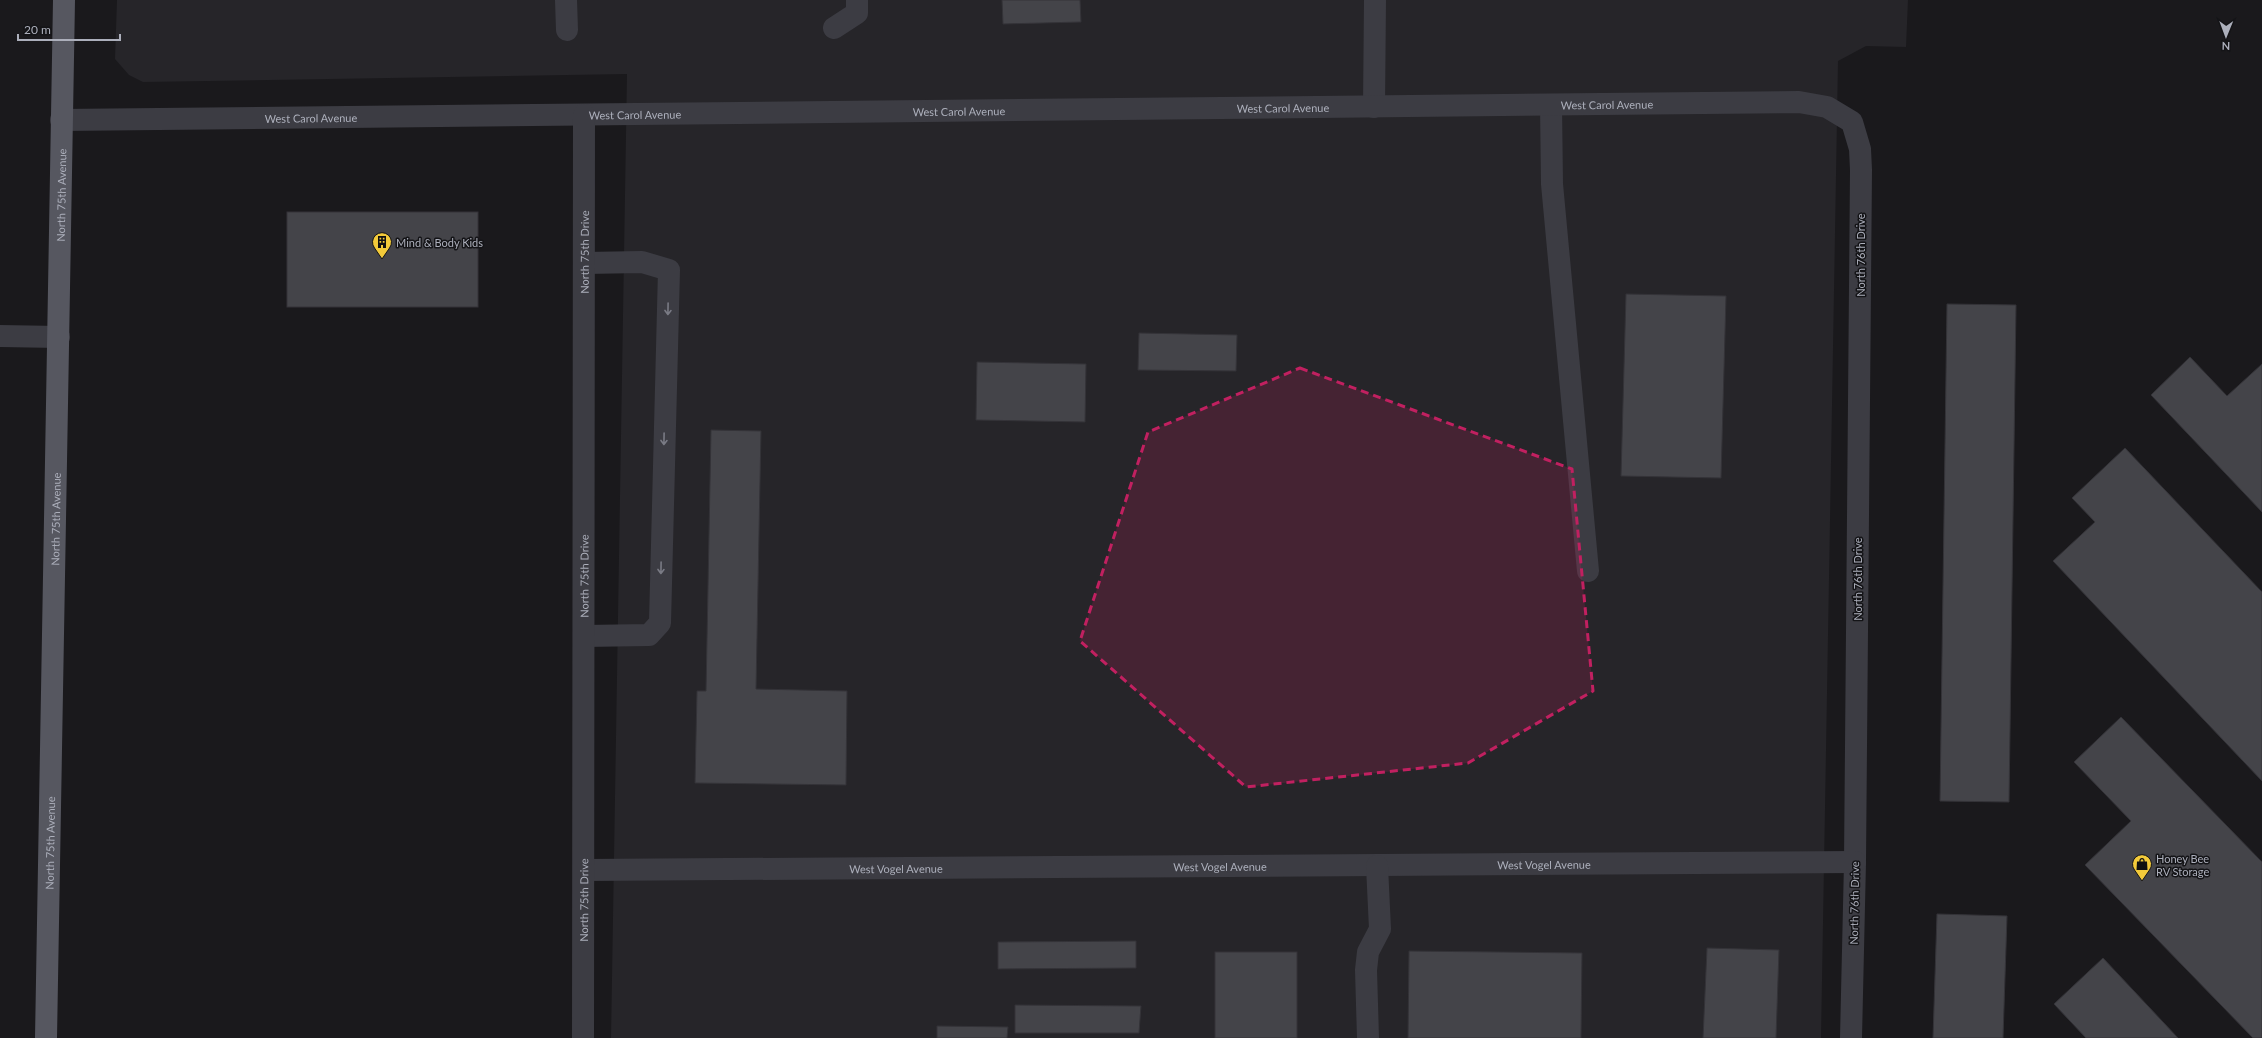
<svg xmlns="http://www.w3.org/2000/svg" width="2262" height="1038" font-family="Lato,sans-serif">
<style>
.built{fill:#262529}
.building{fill:#444449;stroke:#343338}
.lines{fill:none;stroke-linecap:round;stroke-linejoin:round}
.minor{stroke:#3c3c43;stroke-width:22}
.major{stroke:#565760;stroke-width:22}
.oneway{stroke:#7a7b85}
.marked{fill:#c12060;fill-opacity:0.2;stroke:#c12060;stroke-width:3;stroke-dasharray:8 5;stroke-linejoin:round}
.labels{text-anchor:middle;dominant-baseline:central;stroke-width:3;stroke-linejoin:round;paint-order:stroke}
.street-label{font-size:11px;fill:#acafbb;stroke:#141417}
.poi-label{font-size:11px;fill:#acafbb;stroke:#141417;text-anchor:start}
</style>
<rect width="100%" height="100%" fill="#1a191c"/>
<!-- built -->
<polygon class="built" points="117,0 1908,0 1906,47 1866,46 1838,61 1821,1038 611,1038 627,74 143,82 129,75 115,59"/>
<!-- building -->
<g class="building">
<polygon points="1002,0 1080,0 1081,22 1003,24"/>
<rect x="287" y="212" width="191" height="95"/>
<polygon points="1626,294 1726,296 1721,478 1621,476"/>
<polygon points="1947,304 2016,305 2009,802 1940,801"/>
<polygon points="1139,333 1237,335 1236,371 1138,370"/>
<polygon points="2190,357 2227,396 2262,364 2262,512 2151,395"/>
<polygon points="977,362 1086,364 1085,422 976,420"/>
<polygon points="711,430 761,431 756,689 847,691 846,785 695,783 697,691 706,691"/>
<polygon points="2125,448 2262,592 2262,781 2053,561 2095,522 2072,498"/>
<polygon points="2121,717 2262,862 2262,1038 2253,1038 2085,865 2131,821 2074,762"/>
<polygon points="1937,914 2007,916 2003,1038 1933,1038"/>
<polygon points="1136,941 1136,968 998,969 998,942"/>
<polygon points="1707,948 1779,950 1776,1038 1703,1038"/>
<polygon points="1409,951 1582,953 1581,1038 1408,1038"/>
<rect x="1215" y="952" width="82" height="86"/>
<polygon points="2103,958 2178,1038 2086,1038 2054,1004"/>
<polygon points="1015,1005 1141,1006 1139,1033 1015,1033"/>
<polygon points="937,1026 1008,1027 1007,1038 937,1038"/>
</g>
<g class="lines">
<!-- minor -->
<g class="minor">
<polyline points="566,0 567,30"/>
<polyline points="834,28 857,13 857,0"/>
<polyline points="1551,105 1552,184 1588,571"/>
<polyline points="1374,107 1375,0"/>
<path id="s1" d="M61 120 1799 102 1827 107 1852 122 1860 149 1861 170 1855 862 1851 1038"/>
<polyline points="0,336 59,337"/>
<polyline points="584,636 649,635 660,623 669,270 642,262 585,263"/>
<path id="s2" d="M584 870 1855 862"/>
<path id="s3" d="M583 1038 584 115"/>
<polyline points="1368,1038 1366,970 1368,952 1380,929 1377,866"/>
</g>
<!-- major -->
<path class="major" id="s4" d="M46 1038 64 0"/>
</g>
<!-- one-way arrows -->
<defs><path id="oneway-shaft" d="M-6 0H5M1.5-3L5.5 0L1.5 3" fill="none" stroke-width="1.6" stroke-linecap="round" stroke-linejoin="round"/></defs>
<g class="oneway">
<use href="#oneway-shaft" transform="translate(668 309) rotate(91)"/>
<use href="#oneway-shaft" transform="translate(664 439) rotate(91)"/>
<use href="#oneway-shaft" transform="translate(661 568) rotate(91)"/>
</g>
<!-- marked area -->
<path class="marked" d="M1300 368 1572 469 1593 691 1468 763 1246 787 1080 641 1148 432Z"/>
<!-- icons -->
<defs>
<g id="building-pin" transform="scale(1)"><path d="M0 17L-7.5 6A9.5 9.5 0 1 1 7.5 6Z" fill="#f3ca3a" stroke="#141417"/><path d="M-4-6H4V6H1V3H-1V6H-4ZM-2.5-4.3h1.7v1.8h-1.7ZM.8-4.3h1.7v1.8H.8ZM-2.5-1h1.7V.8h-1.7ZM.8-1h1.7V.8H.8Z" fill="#111"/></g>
<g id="shop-pin" transform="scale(1)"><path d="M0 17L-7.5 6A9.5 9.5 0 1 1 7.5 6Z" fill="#f3ca3a" stroke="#141417"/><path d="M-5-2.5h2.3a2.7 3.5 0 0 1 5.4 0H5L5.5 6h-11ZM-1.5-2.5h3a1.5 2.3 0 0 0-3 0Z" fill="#111"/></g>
</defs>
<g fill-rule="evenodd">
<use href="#building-pin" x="382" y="242"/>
<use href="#shop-pin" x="2142" y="864"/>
</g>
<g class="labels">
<!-- street labels -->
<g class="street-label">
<text stroke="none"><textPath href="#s1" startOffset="1546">West Carol Avenue</textPath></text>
<text stroke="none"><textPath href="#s1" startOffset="1222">West Carol Avenue</textPath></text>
<text stroke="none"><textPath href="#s1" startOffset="898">West Carol Avenue</textPath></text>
<text stroke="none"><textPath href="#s1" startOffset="574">West Carol Avenue</textPath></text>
<text stroke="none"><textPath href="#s1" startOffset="250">West Carol Avenue</textPath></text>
<text stroke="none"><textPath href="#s4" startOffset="843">North 75th Avenue</textPath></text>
<text stroke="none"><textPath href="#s3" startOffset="786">North 75th Drive</textPath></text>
<text transform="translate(1860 255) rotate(-90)">North 76th Drive</text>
<text stroke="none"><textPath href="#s4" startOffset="519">North 75th Avenue</textPath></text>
<text stroke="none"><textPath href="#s3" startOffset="462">North 75th Drive</textPath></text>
<text transform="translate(1857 579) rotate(-90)">North 76th Drive</text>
<text stroke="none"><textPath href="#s4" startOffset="195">North 75th Avenue</textPath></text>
<text stroke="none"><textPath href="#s2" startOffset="960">West Vogel Avenue</textPath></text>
<text stroke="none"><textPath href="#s2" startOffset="636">West Vogel Avenue</textPath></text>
<text stroke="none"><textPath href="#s2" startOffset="312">West Vogel Avenue</textPath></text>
<text stroke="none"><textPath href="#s3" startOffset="138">North 75th Drive</textPath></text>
<text transform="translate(1854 903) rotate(-89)">North 76th Drive</text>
</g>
<!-- poi labels -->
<g class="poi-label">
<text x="396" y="242">Mind &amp; Body Kids</text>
<text x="2156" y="858">Honey Bee<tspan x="2156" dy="13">RV Storage</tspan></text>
</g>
</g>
<!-- north arrow -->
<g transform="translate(2226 36) rotate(181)" stroke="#141417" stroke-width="3" paint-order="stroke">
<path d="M0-3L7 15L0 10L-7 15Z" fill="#acafbb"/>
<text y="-6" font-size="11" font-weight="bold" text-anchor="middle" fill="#acafbb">N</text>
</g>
<!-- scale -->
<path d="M18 34v6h102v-6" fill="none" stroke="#acafbb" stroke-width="2"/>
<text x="24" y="34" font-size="12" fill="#acafbb" stroke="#141417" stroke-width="3" paint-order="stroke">20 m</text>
</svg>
